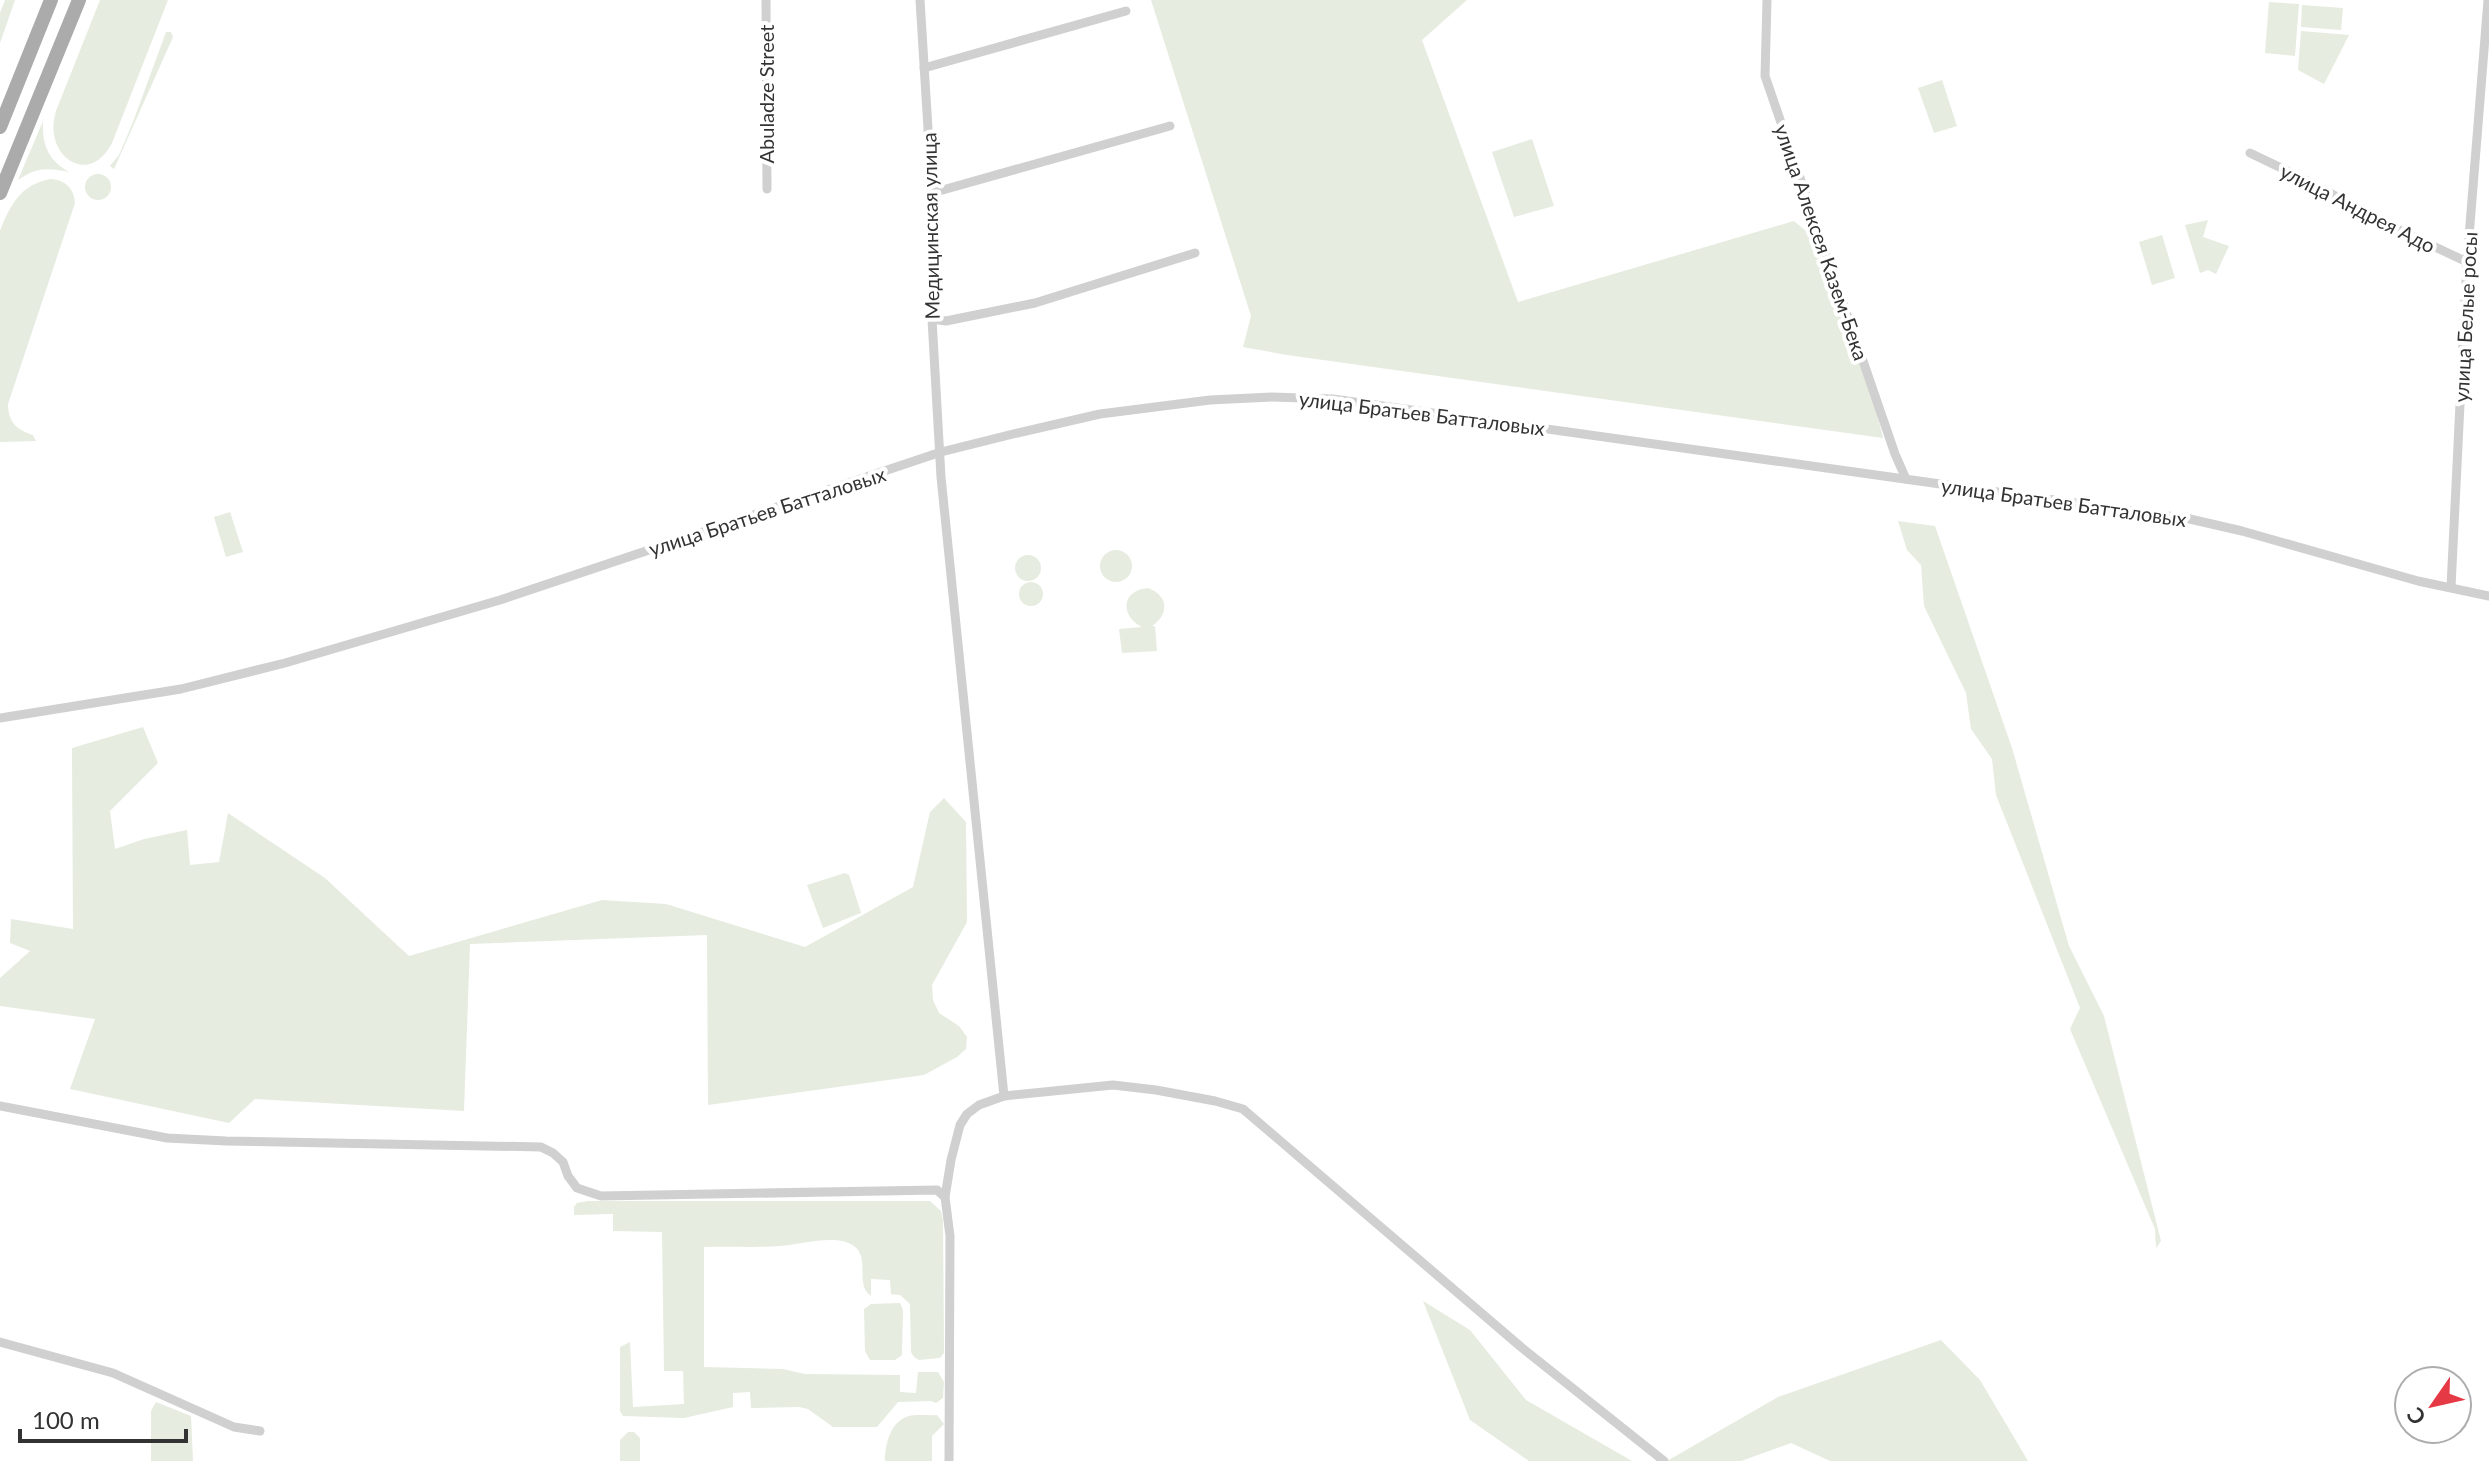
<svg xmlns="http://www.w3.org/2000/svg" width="2489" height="1461" font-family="Lato,sans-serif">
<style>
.green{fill:#e6ecdf}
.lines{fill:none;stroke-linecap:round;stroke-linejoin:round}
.minor{stroke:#d0d0d0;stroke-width:9}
.primary{stroke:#ababab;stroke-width:14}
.labels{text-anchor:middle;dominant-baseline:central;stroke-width:8;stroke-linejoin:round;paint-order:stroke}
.street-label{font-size:20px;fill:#333;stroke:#fff}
</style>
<rect width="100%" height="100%" fill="#fff"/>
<!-- green -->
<g class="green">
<polygon points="5,0 15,0 0,43 0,13"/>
<path d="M100 0H168L112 143C89 188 42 156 56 111Z"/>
<polygon points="1151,0 1467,0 1422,40 1518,302 1794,221 1813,237 1874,402 1883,438 1287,355 1243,347 1251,316"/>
<polygon points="2269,2 2299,4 2295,56 2265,53"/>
<polygon points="2302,5 2343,8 2341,30 2301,27"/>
<polygon points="2301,31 2349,35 2324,84 2298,70"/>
<polygon points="166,32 171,32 173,37 114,169 110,166 119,155 133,122"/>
<polygon points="1942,80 1957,126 1934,133 1918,88"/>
<path d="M43 121C42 145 48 160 69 172 47 168 37 167 18 180Z"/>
<polygon points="1532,139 1554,206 1514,217 1492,152"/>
<circle cx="98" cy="187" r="13"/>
<path d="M51 179C65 180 74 188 75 203L8 404C8 422 17 430 33 435L36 441 0 442V231C10 205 21 184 51 179Z"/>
<polygon points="2208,220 2203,237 2229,246 2216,274 2208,270 2200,273 2185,225"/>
<polygon points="2162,235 2175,278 2152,285 2139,242"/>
<polygon points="230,512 243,552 226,557 214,517"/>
<polygon points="1898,521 1935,526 2012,748 2069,946 2104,1016 2161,1241 2156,1248 2155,1229 2070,1029 2080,1008 1996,795 1992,759 1971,729 1966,693 1924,606 1921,565 1907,550"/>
<circle cx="1116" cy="566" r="16"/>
<circle cx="1028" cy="568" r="13"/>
<circle cx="1031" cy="594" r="12"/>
<path d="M1148 588C1168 595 1170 614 1152 626H1155L1157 651 1122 653 1119 629 1142 627C1120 616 1121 590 1148 588Z"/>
<polygon points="143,727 158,763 110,811 115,849 144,839 187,830 190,865 219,862 228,813 325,878 409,956 602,900 666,904 805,947 913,887 930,812 944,798 966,822 967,922 932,985 933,1000 939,1013 959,1026 967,1037 966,1049 957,1057 924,1075 708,1105 707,935 470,944 464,1111 255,1099 229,1123 70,1089 95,1019 0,1006 0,978 30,951 10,943 11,919 73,929 72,748"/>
<polygon points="845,873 849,875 861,913 823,928 807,885"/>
<path d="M588 1201H930L941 1211 943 1221 944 1353 940 1358 919 1360 914 1357 911 1352 910 1304 900 1295 891 1294 890 1280 871 1279V1296C854 1284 871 1259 854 1246 837 1233 799 1245 780 1246 755 1248 729 1246 704 1247V1367L783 1369 805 1374 900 1375V1392L916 1393 918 1372H938L944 1382 943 1398 936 1403 931 1401 898 1402 877 1427H833L808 1409 799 1407 751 1408 750 1392 733 1393V1407L684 1418 623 1416 620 1411V1347L630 1342 633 1407 684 1404 683 1371H664L662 1232 613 1231V1214L574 1215V1207L577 1203Z"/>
<polygon points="1423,1301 1470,1330 1526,1400 1632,1461 1529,1461 1470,1420"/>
<polygon points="900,1303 903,1310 902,1355 895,1360 870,1360 865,1351 864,1309 871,1304"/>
<polygon points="1941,1340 1980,1380 2028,1461 1830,1461 1791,1443 1741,1461 1667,1461 1778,1397"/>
<polygon points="156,1402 191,1416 193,1461 151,1461 151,1411"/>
<path d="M937 1415 944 1424 932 1436V1461H885C885 1445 890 1421 909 1416 917 1414 929 1416 937 1415Z"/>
<polygon points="628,1432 634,1432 640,1438 640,1461 620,1461 620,1440"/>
</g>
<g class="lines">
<!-- minor -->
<g class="minor">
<polyline points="766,0 767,189"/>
<polyline points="920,0 932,193 932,319 941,477 1004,1096"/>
<polyline points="1767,0 1765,76 1895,454 1906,479"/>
<polyline points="924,68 1126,11"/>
<polyline points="2250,153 2300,177 2397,229 2467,262"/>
<polyline points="932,193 1170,126"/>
<polyline points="932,319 946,321 1035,303 1195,253"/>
<polyline points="2451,587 2467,262 2488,0"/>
<polyline points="0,718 181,689 285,663 500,600 941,452 1013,434 1100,414 1210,400 1272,397 1333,399 2190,519 2242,531 2418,581 2489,596"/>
<polyline points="0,1106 167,1138 226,1141 541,1147 553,1153 563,1162 568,1176 577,1188 601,1196 937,1190 945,1197"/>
<polyline points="0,1342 113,1373 234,1427 260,1431"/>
<polyline points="949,1461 950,1236 945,1197 951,1160 960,1125 967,1114 979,1105 1004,1096 1113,1085 1156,1090 1215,1101 1243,1109 1521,1347 1664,1461"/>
</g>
<!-- primary -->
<g class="primary">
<polyline points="0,127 51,0"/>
<polyline points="0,193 79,0"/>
</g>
</g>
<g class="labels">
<!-- street labels -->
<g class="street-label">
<text transform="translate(766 94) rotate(-90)">Abuladze Street</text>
<text transform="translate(2358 208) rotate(27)">улица Андрея Адо</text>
<text transform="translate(930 226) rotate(-91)">Медицинская улица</text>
<text transform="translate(1822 242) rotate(71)">улица Алексея Казем-Бека</text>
<text transform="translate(2465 317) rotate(-87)">улица Белые росы</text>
<text transform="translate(1422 413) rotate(7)">улица Братьев Батталовых</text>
<text transform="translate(2064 502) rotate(8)">улица Братьев Батталовых</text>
<text transform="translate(767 511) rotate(-18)">улица Братьев Батталовых</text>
</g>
</g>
<!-- north arrow -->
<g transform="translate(2433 1405) rotate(236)"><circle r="38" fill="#ffffff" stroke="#adadad" stroke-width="2"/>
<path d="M0-6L14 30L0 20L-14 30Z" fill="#e63946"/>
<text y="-12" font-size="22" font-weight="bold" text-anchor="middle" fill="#333333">С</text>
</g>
<!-- scale -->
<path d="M20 1429v12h166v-12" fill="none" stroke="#333333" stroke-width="4"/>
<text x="32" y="1429" font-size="24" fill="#333333" stroke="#ffffff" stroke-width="6" paint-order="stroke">100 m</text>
</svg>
